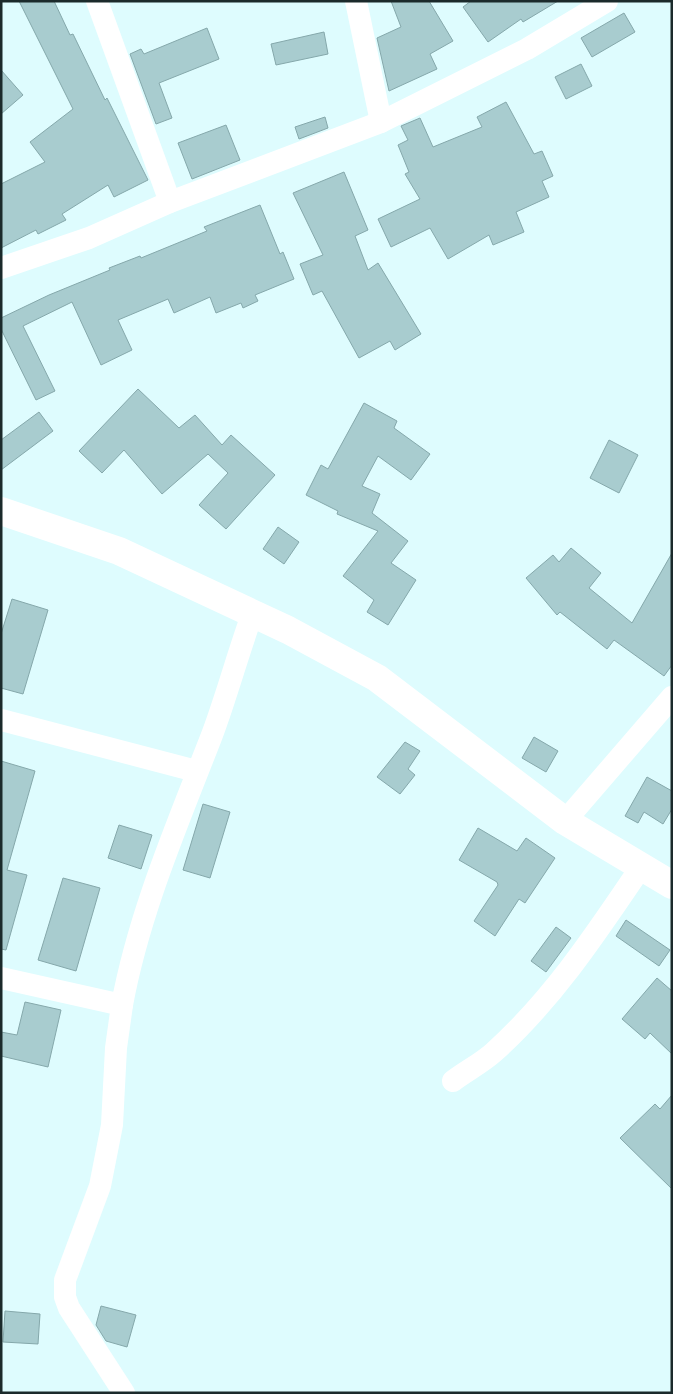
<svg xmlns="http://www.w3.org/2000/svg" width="673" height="1394" font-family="Montserrat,sans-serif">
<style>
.building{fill:#a8cccf;stroke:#85a8ab}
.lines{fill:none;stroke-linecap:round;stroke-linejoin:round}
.minor{stroke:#fff;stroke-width:22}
.secondary{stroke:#fff;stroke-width:28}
</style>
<rect width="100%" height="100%" fill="#defcfe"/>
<!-- building -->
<g class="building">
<polygon points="19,1 54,1 70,35 73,34 105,100 107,98 148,180 114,197 108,185 62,214 66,220 38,234 36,230 1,248 1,184 45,162 30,142 73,109"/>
<polygon points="391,1 429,1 453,41 430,54 437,69 389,91 377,38 401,27"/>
<polygon points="471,1 558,1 523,22 521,19 488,42 463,7"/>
<polygon points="624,13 635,32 592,57 581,38"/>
<polygon points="207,28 219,59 159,83 172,118 156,124 130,54 141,49 144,54"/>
<polygon points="324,32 328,54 276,65 271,44"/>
<polygon points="581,64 592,86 566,99 555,77"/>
<polygon points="1,70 23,95 1,114"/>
<polygon points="506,102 534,154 542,151 553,176 542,181 549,197 516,212 524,232 493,245 489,235 448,259 430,228 391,247 378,219 420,199 405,174 409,172 398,145 408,140 401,126 420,118 433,147 482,127 477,117"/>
<polygon points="325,117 328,128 299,139 295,127"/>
<polygon points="226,125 240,160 192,179 178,143"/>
<polygon points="344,172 368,230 355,236 368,270 378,263 421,334 395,350 390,341 359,358 322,291 313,295 300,264 323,255 293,193"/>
<polygon points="260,205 280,254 283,252 294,279 255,295 258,301 243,308 241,303 216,313 210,297 174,313 168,299 118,320 132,350 101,365 72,302 23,326 55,391 36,400 1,329 1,318 49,295 110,270 109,268 140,256 141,258 207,231 204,227"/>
<polygon points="138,389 179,428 195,415 222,445 231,435 275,475 226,529 199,505 228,473 208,454 162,494 124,450 102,473 79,451"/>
<polygon points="364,403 397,421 394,428 430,454 411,480 378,456 362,486 380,494 372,513 408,541 391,563 416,580 388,625 367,612 374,600 343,576 378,531 337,514 338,511 306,495 321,465 328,469"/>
<polygon points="39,412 53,431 1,470 1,440"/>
<polygon points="609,440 638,455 619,493 590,478"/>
<polygon points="278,527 299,542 284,564 263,549"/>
<polygon points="571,548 601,573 589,588 632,623 672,553 672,665 664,676 614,640 607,649 560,612 557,615 526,578 553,555 559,562"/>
<polygon points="12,599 48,610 23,694 1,688 1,634"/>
<polygon points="534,737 558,751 546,772 522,758"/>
<polygon points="405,742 420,751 408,769 415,775 400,794 377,777"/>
<polygon points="1,761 35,771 7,870 27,875 6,950 1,949"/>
<polygon points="647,777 672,791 672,809 663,824 644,812 638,823 625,816"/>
<polygon points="203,804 230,812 210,878 183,870"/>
<polygon points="119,825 152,835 141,869 108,858"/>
<polygon points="478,828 517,851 526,838 555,858 525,903 519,899 495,936 474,921 498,885 497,882 459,860"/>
<polygon points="63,878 100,888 76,971 38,960"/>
<polygon points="626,920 670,950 659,966 616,936"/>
<polygon points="556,927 571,938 546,972 531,961"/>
<polygon points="657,978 672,991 672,1054 650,1033 645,1039 622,1019"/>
<polygon points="25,1002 61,1010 48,1067 1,1056 1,1032 17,1035"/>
<polygon points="672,1095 672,1189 620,1138 655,1104 660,1109"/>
<polygon points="101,1306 136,1315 127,1347 106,1341 96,1325"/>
<polygon points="5,1311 40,1314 38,1344 3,1342"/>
</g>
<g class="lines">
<!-- minor -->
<g class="minor">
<polyline points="97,1 170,202"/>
<polyline points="356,1 381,122"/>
<polyline points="1,268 89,238 170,202 381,122 527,49 607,1"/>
<polyline points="1,720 196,771"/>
<polyline points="565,821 672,697"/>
<path d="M1 978 122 1005C139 912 178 823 212 735 227 695 238 653 253 612"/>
<polyline points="122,1005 116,1048 112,1125 100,1186 65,1280 65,1297 69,1308 124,1393"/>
<path d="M453 1081C466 1071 482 1063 494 1052 553 999 597 932 641 867"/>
</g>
<!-- secondary -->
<polyline class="secondary" points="1,511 119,551 288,630 377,678 565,821 672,885"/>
</g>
<!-- border -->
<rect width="673" height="1394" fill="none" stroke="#1b2a2b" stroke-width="5"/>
</svg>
